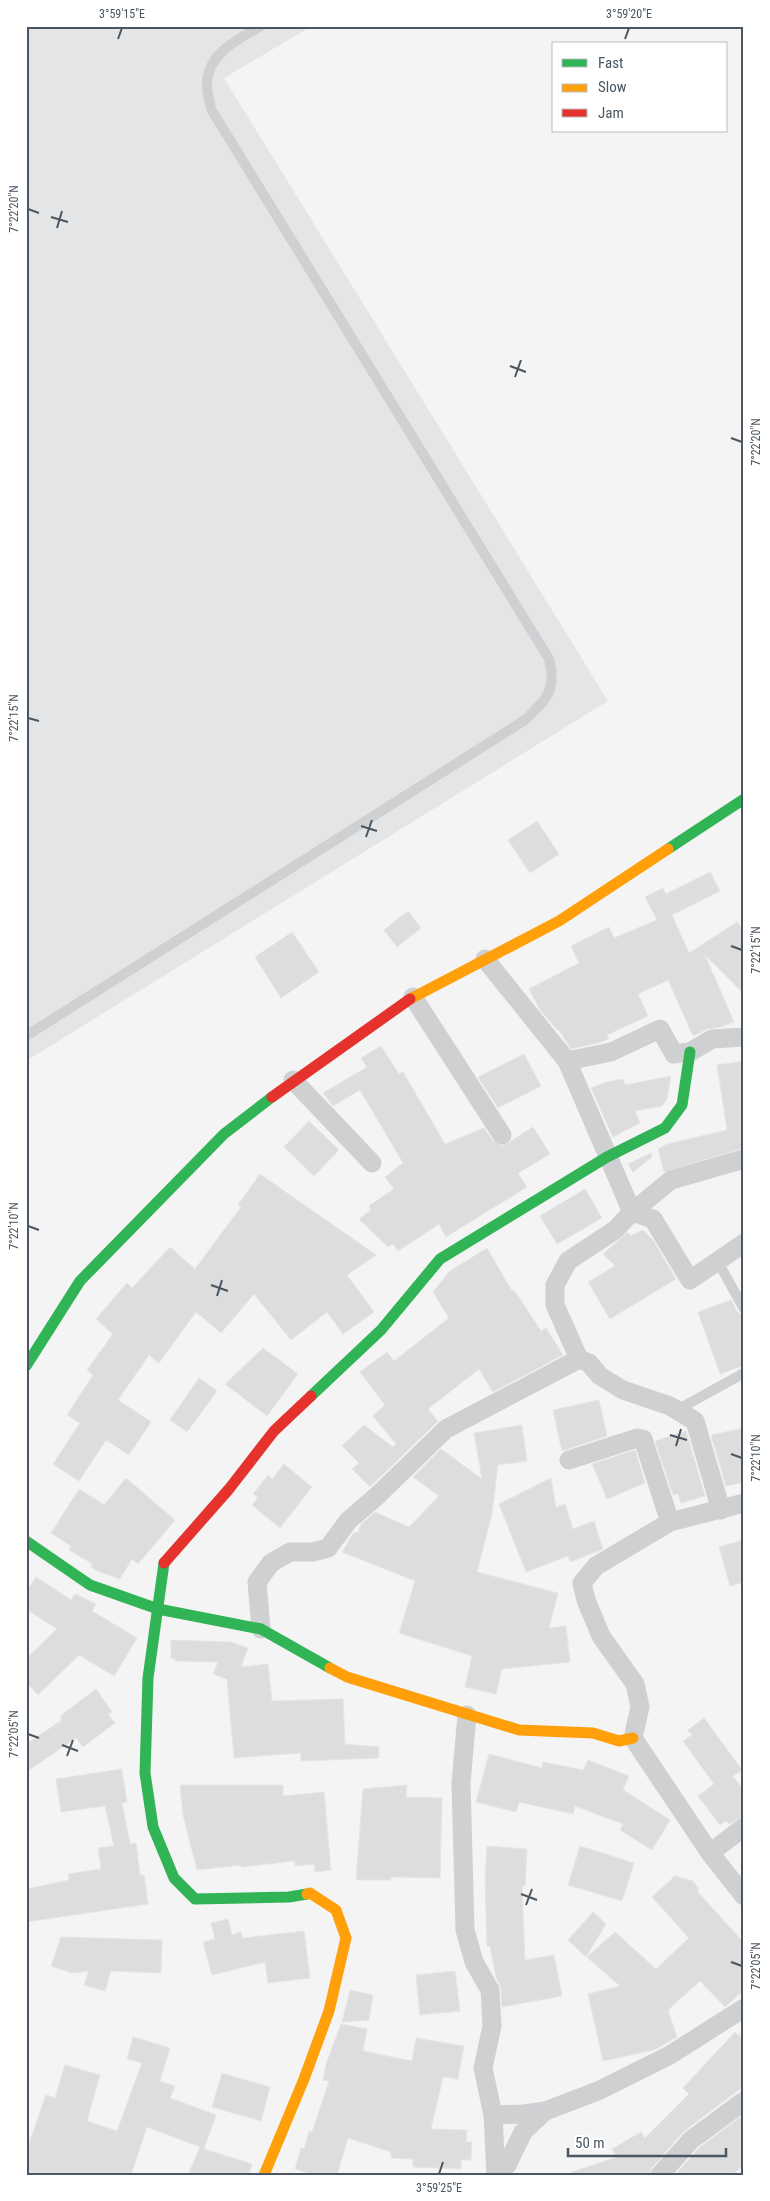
<svg xmlns="http://www.w3.org/2000/svg" width="770" height="2201" font-family="'Roboto Condensed',sans-serif">
<style>
.airport{fill:#e4e5e7}
.building{fill:#ddddde;stroke:#e5e6e7}
.lines{fill:none;stroke-linecap:round;stroke-linejoin:round}
.lane{stroke:#ced0d2;stroke-width:10}
.street{stroke:#ced0d2;stroke-width:19}
.fast{stroke:#30b455;stroke-width:11}
.slow{stroke:#ff9f0a;stroke-width:11}
.jam{stroke:#e5322d;stroke-width:11}
.ticks{fill:none;stroke:#4a5661;stroke-width:2}
.neatline{fill:none;stroke:#4a5661;stroke-width:2}
.ticks-label{font-size:12px;text-anchor:middle;fill:#4a5661}
</style>
<rect width="100%" height="100%" fill="#f4f4f4"/>
<!-- airport -->
<polygon class="airport" points="26,26 312,26 224,78 608,701 26,1061"/>
<!-- building -->
<g class="building">
<polygon points="537,821 559,854 530,873 508,840"/>
<polygon points="710,872 720,891 672,915 689,953 737,922 744,932 744,994 705,955 734,1022 721,1027 707,1029 693,1036 668,980 638,994 648,1016 607,1035 609,1039 598,1043 571,1049 559,1030 558,1031 540,1010 529,989 579,963 571,946 609,927 614,938 657,920 645,897 663,888 666,894"/>
<polygon points="408,911 421,928 397,947 384,930"/>
<polygon points="292,932 319,972 281,998 255,957"/>
<polygon points="381,1046 399,1074 403,1072 445,1144 484,1128 493,1141 503,1146 533,1127 550,1154 518,1173 527,1187 446,1237 439,1224 398,1251 393,1244 388,1247 359,1219 371,1210 369,1206 394,1189 385,1177 403,1163 360,1090 333,1106 323,1093 367,1067 361,1058"/>
<polygon points="524,1054 541,1086 498,1108 478,1077"/>
<polygon points="744,1061 744,1148 664,1172 658,1149 667,1144 727,1130 717,1065"/>
<polygon points="671,1076 667,1099 662,1106 635,1111 640,1123 613,1137 591,1088 607,1082 623,1079 625,1085"/>
<polygon points="309,1121 339,1150 314,1176 284,1147"/>
<polygon points="651,1153 652,1157 633,1172 628,1164"/>
<polygon points="260,1174 376,1255 347,1275 374,1312 343,1334 327,1312 291,1340 254,1294 221,1333 196,1312 159,1363 149,1355 118,1400 151,1422 129,1455 106,1440 79,1481 53,1464 80,1423 67,1415 93,1375 87,1370 113,1334 96,1319 127,1283 132,1288 170,1247 195,1269 241,1207 238,1205"/>
<polygon points="585,1189 602,1218 557,1244 540,1216"/>
<polygon points="643,1230 653,1240 676,1279 610,1319 588,1282 615,1266 603,1254 628,1232 630,1236"/>
<polygon points="487,1248 512,1291 514,1290 541,1331 546,1328 563,1355 493,1392 479,1369 428,1409 438,1421 370,1487 352,1469 359,1463 342,1446 364,1425 393,1447 396,1444 373,1416 385,1405 360,1372 387,1352 394,1361 449,1318 433,1292 450,1271"/>
<polygon points="731,1300 738,1313 744,1316 744,1365 720,1374 698,1312"/>
<polygon points="263,1348 298,1374 267,1416 225,1384"/>
<polygon points="199,1378 217,1391 187,1432 170,1420"/>
<polygon points="599,1400 607,1436 562,1451 553,1410"/>
<polygon points="522,1425 527,1461 498,1465 492,1514 477,1572 558,1593 549,1628 566,1626 570,1662 502,1669 496,1694 465,1687 472,1656 399,1633 415,1581 342,1552 354,1532 358,1533 361,1524 375,1512 409,1527 439,1496 413,1477 441,1449 482,1479 474,1433"/>
<polygon points="744,1428 744,1482 726,1486 711,1435"/>
<polygon points="686,1431 705,1496 681,1503 678,1494 673,1495 655,1441"/>
<polygon points="635,1450 645,1483 607,1499 592,1464"/>
<polygon points="284,1464 312,1487 280,1528 252,1505 258,1497 253,1494 268,1475 272,1479"/>
<polygon points="126,1478 175,1520 138,1564 132,1559 120,1579 97,1571 91,1567 93,1564 69,1550 71,1546 51,1533 79,1489 104,1505"/>
<polygon points="551,1478 556,1507 565,1504 573,1529 594,1521 603,1549 570,1562 568,1556 526,1572 499,1504"/>
<polygon points="744,1540 744,1582 730,1586 719,1547"/>
<polygon points="36,1577 71,1600 75,1594 96,1604 92,1611 137,1638 114,1676 79,1655 38,1695 26,1682 26,1659 57,1629 26,1609 26,1592"/>
<polygon points="171,1640 231,1642 248,1648 241,1667 268,1664 272,1701 343,1699 345,1744 379,1747 379,1758 301,1761 301,1753 234,1758 227,1679 213,1674 218,1662 175,1661 175,1659 171,1659"/>
<polygon points="96,1689 112,1712 108,1714 115,1723 83,1747 76,1738 26,1772 26,1744 62,1720 60,1716"/>
<polygon points="704,1718 742,1770 733,1776 744,1791 744,1816 729,1824 726,1821 720,1825 698,1796 714,1784 683,1741 692,1735 688,1730"/>
<polygon points="489,1754 542,1768 543,1762 583,1770 588,1760 629,1776 623,1790 670,1820 652,1850 620,1830 623,1824 575,1806 573,1814 519,1802 516,1812 476,1802"/>
<polygon points="122,1769 127,1802 122,1803 130,1844 136,1843 140,1875 144,1875 148,1904 26,1922 26,1889 69,1880 68,1874 101,1869 98,1848 114,1846 105,1806 61,1812 56,1779"/>
<polygon points="180,1785 283,1785 283,1796 324,1792 331,1870 315,1872 314,1864 295,1866 295,1861 241,1867 241,1865 197,1870 183,1815"/>
<polygon points="407,1785 406,1797 442,1798 440,1878 391,1877 391,1880 356,1880 363,1789"/>
<polygon points="487,1846 527,1849 525,1886 522,1886 525,1960 554,1955 562,1996 502,2007 501,1989 496,1977 490,1946 487,1946 485,1880"/>
<polygon points="580,1846 634,1863 622,1901 568,1885"/>
<polygon points="675,1876 693,1881 699,1889 697,1891 744,1943 744,1990 725,2007 700,1981 668,2010 677,2037 654,2050 603,2061 588,1994 620,1986 587,1957 615,1932 656,1969 689,1938 652,1897"/>
<polygon points="593,1912 606,1924 586,1957 568,1940"/>
<polygon points="228,1919 232,1935 241,1932 243,1938 304,1931 310,1978 268,1983 265,1962 212,1975 203,1942 215,1939 211,1923"/>
<polygon points="61,1937 162,1940 161,1973 111,1971 105,1991 84,1985 89,1971 72,1973 51,1966"/>
<polygon points="455,1971 460,2011 420,2015 416,1975"/>
<polygon points="350,1990 373,1995 369,2020 342,2022"/>
<polygon points="341,2024 367,2029 363,2051 412,2061 416,2038 464,2046 458,2079 443,2077 431,2129 467,2130 466,2142 472,2142 471,2160 461,2160 461,2169 413,2167 413,2159 391,2158 391,2152 348,2138 337,2175 314,2175 295,2169 301,2148 304,2149 309,2131 312,2132 329,2081 323,2080 326,2064"/>
<polygon points="735,2032 744,2040 744,2086 683,2132 652,2168 649,2175 572,2175 572,2172 617,2157 612,2149 641,2132 645,2138 689,2094 683,2088"/>
<polygon points="133,2037 170,2048 160,2081 175,2086 170,2098 216,2115 204,2149 252,2164 249,2175 188,2175 200,2147 147,2127 131,2175 26,2175 26,2152 46,2095 55,2098 65,2065 100,2075 87,2121 117,2131 142,2063 127,2059"/>
<polygon points="222,2073 270,2087 261,2121 212,2107"/>
<polygon points="743,2115 744,2165 732,2175 675,2175 699,2148"/>
</g>
<g class="lines">
<!-- lane -->
<g class="lane">
<path d="M26 1036 525 720C547 698 557 691 549 659L211 109C210 102 207 94 207 86 206 54 237 40 261 26"/>
<polyline points="717,1260 744,1309"/>
<polyline points="677,1410 744,1373"/>
</g>
<!-- street -->
<g class="street">
<polyline points="485,959 567,1061 632,1212 653,1219 690,1280 744,1243"/>
<polyline points="413,997 502,1135"/>
<polyline points="567,1061 611,1052 660,1029 674,1054 690,1052 712,1039 744,1037"/>
<polyline points="293,1080 372,1163"/>
<polyline points="579,1359 555,1305 555,1285 568,1261 615,1230 632,1212 671,1180 744,1159"/>
<polyline points="569,1460 637,1438 643,1439 670,1522"/>
<polyline points="744,1503 670,1522 596,1566 582,1583 586,1600 601,1636 635,1684 640,1707 633,1738 710,1853 744,1896"/>
<polyline points="261,1629 257,1582 271,1563 290,1552 313,1552 328,1548 348,1521 378,1495 446,1429 579,1359 589,1363 600,1376 623,1390 670,1406 695,1421 721,1510"/>
<polyline points="467,1715 461,1783 465,1930 474,1962 490,1990 492,2026 483,2068 493,2115 496,2175"/>
<polyline points="710,1853 744,1827"/>
<polyline points="493,2115 524,2114 545,2111 600,2090 670,2055 744,2008"/>
<polyline points="497,2175 507,2165 523,2132 545,2111"/>
<polyline points="660,2175 691,2140 744,2101"/>
</g>
<!-- fast -->
<g class="fast">
<polyline points="668,849 744,799"/>
<polyline points="26,1366 80,1281 224,1134 272,1097"/>
<polyline points="311,1396 381,1330 440,1259 607,1157 665,1128 682,1105 690,1052"/>
<polyline points="26,1541 90,1585 158,1609 261,1629 330,1668"/>
<polyline points="164,1563 148,1678 145,1773 153,1827 174,1878 195,1899 289,1897 307,1894"/>
</g>
<!-- slow -->
<g class="slow">
<polyline points="410,999 559,921 668,849"/>
<polyline points="330,1668 347,1677 519,1730 593,1733 619,1741 633,1738"/>
<polyline points="264,2175 304,2079 329,2011 346,1938 336,1910 310,1893 307,1894"/>
</g>
<!-- jam -->
<g class="jam">
<polyline points="272,1097 410,999"/>
<polyline points="164,1563 229,1489 274,1431 311,1396"/>
</g>
</g>
<!-- ticks -->
<path class="ticks" d="M118 39 122 28M625 39 629 28M28 209 39 213M51 217 68 222M57 228 62 211M510 366 526 372M515 377 521 360M731 438 742 442M28 718 39 721M361 826 377 831M366 837 372 820M731 946 742 950M28 1226 39 1230M211 1285 228 1291M217 1296 222 1280M670 1435 687 1440M676 1446 681 1429M731 1454 742 1458M28 1734 39 1738M62 1745 78 1751M67 1756 73 1740M521 1894 537 1900M526 1905 532 1889M731 1962 742 1966M439 2174 443 2162"/>
<!-- border -->
<rect width="770" height="2201" fill="none" stroke="#ffffff" stroke-width="55"/>
<!-- legend -->
<rect x="552" y="42" width="175" height="90" fill="#ffffff" stroke="#b7bbc0"/>
<rect x="562" y="59" width="25" height="8" fill="#30b455" stroke="#b7bbc0"/>
<text x="598" y="68" font-size="15" fill="#4a5661">Fast</text>
<rect x="562" y="84" width="25" height="8" fill="#ff9f0a" stroke="#b7bbc0"/>
<text x="598" y="92" font-size="15" fill="#4a5661">Slow</text>
<rect x="562" y="109" width="25" height="8" fill="#e5322d" stroke="#b7bbc0"/>
<text x="598" y="118" font-size="15" fill="#4a5661">Jam</text>
<!-- scale -->
<path d="M568 2148v8h158v-8" fill="none" stroke="#4a5661" stroke-width="2.5"/>
<text x="575" y="2148" font-size="15" fill="#4a5661" stroke="#ffffff" stroke-width="4" paint-order="stroke">50 m</text>
<rect x="28" y="28" width="714" height="2146" class="neatline"/>
<g class="ticks-label">
<text x="122" y="18">3°59'15"E</text>
<text x="629" y="18">3°59'20"E</text>
<text transform="translate(14 209) rotate(-90)" y="4">7°22'20"N</text>
<text transform="translate(756 442) rotate(-90)" y="4">7°22'20"N</text>
<text transform="translate(14 718) rotate(-90)" y="4">7°22'15"N</text>
<text transform="translate(756 950) rotate(-90)" y="4">7°22'15"N</text>
<text transform="translate(14 1226) rotate(-90)" y="4">7°22'10"N</text>
<text transform="translate(756 1458) rotate(-90)" y="4">7°22'10"N</text>
<text transform="translate(14 1734) rotate(-90)" y="4">7°22'05"N</text>
<text transform="translate(756 1966) rotate(-90)" y="4">7°22'05"N</text>
<text x="439" y="2192">3°59'25"E</text>
</g>
</svg>
